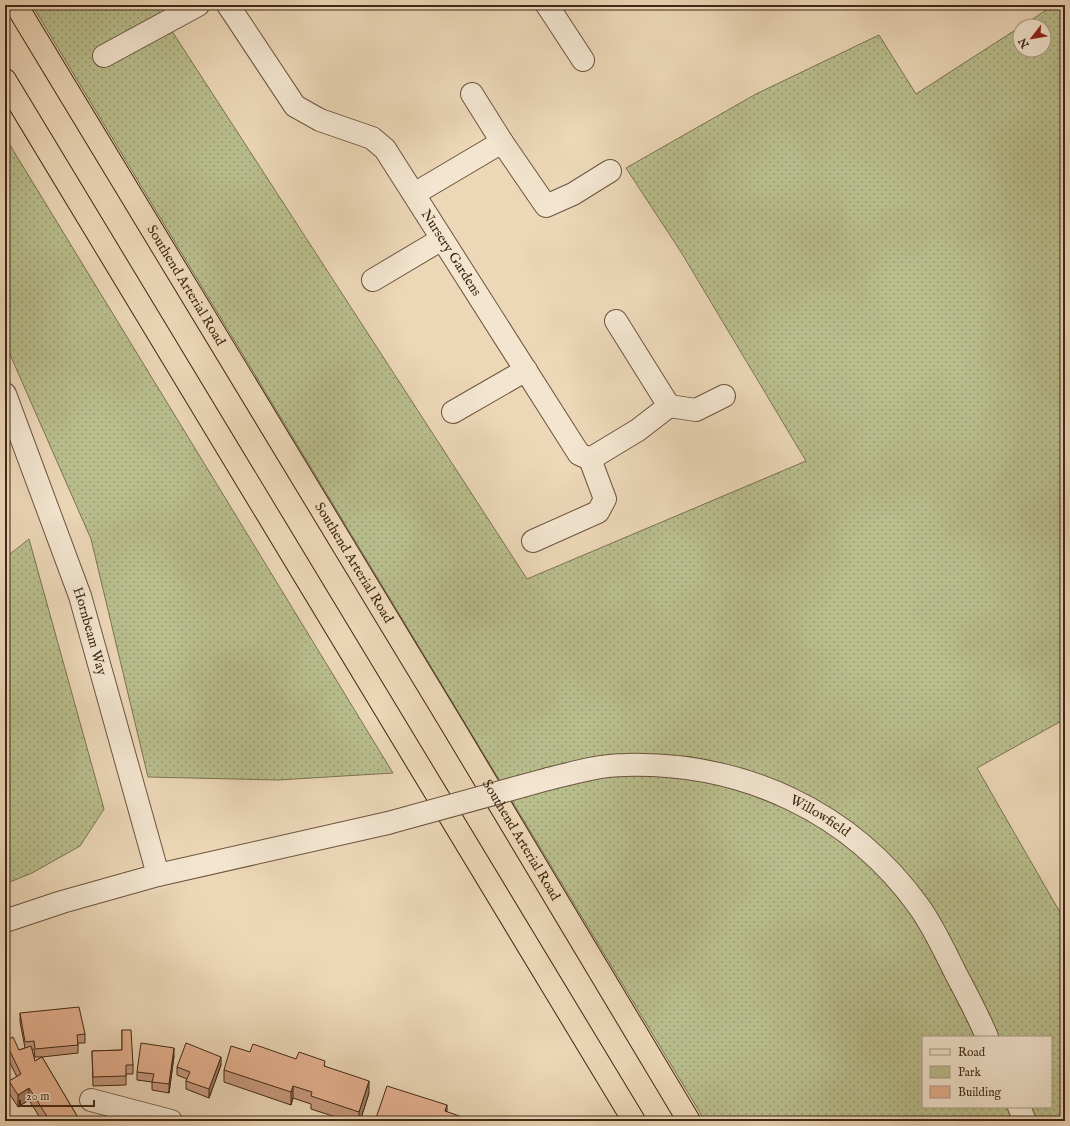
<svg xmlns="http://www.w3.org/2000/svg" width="1070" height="1126" font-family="'IM FELL English',serif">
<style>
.green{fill:url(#green-dots);stroke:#7c7352;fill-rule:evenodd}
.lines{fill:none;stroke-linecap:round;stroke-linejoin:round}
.minor-casing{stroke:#6b543e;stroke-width:24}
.highway-casing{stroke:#402816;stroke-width:24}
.minor{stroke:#f3e5d0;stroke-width:22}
.highway{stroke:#ecd7b7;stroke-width:22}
.minor-bridge-casing{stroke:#6b543e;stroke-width:24;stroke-linecap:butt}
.minor-bridge{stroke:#f3e5d0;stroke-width:22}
.wall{fill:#c6997d;stroke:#402816;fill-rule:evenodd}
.shaded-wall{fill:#a17d66;stroke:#402816}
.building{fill:#e6b291;stroke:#402816}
.labels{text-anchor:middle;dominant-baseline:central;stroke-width:3;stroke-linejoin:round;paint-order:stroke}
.street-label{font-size:14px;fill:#402816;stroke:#f3e5d0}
</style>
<defs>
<pattern id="green-dots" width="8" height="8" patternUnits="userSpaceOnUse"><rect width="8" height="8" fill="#b9be8d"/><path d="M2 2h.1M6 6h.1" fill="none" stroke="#989a72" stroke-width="1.8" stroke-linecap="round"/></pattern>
</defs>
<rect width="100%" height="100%" fill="#ecd7b7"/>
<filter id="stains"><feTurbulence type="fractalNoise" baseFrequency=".005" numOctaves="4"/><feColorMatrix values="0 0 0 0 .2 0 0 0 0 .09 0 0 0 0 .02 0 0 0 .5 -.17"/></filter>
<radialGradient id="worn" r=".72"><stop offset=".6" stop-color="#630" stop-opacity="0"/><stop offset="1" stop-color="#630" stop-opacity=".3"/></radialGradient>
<!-- green -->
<g class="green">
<path d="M32 5H155L527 579 806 461 681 252 626 168 756 94 879 35 916 94 1020 27V50H1044V26H1022L1054 5H1065V719L977 768 1065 921V1121H705ZM923 1037H1051V1107H923Z"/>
<polygon points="5,137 393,773 278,780 148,777 91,539 5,343"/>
<polygon points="29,539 104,809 80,846 32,873 5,884 5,558"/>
</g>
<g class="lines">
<!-- minor casing -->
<g class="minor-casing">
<g id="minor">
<path id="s1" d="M228 5 295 106 320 120 372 138 385 149 579 454 590 459 638 430 669 406 616 321"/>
<polyline points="547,5 583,60"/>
<polyline points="104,56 198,5"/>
<polyline points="502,142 546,206 573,194 610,171"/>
<polyline points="414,194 502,142 472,94"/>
<polyline points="373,280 442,239"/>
<path id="s2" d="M5 394 80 596 158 875"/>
<polyline points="669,406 696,410 724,396"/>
<polyline points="453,412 526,370"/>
<polyline points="533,541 598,512 605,499 590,459"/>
<path id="s3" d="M548 779C573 773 599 765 625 765 743 762 851 811 920 908 934 928 944 950 955 972 966 993 978 1015 987 1037"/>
<polyline points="5,921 62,902 158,875 388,823"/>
<polyline points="91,1100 171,1121"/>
<polyline points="1019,1107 1025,1121"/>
</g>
</g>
<!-- highway casing -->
<g class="highway-casing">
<g id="highway">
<path id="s4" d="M16 5 452 725 689 1121"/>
<polyline points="5,80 634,1121"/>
</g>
</g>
<!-- minor -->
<use href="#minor" class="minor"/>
<!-- highway -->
<use href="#highway" class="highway"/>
<!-- minor-bridge casing -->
<g class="minor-bridge-casing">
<polyline id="minor-bridge" points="388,823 548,779"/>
</g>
<!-- minor-bridge -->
<use href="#minor-bridge" class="minor-bridge"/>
</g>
<!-- wall -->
<g class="wall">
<path d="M20 1013 85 1034V1043H78V1053L42 1057 80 1121H42L29 1100 18 1107 9 1093V1081L17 1077 5 1053V1041L19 1050 25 1048 20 1022ZM34 1049 35 1057H42L35 1061 32 1050Z"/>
<polygon points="122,1030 133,1065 133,1074 126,1074 126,1085 93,1086 92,1051 122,1050"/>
<polygon points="174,1056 169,1093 152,1090 152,1082 137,1080 137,1072"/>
<polygon points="296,1059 325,1066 369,1093 360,1121 348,1121 311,1109 311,1104 293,1098 291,1105 224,1082 224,1070"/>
<polygon points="221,1065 209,1098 186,1089 186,1081 187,1079 177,1075 177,1067"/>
<polygon points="447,1112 465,1121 376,1121 376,1118"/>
</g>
<!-- shaded-wall -->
<g class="shaded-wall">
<polygon points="174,1048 174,1056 169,1093 169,1084"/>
<polygon points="221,1057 221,1065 209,1098 209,1089"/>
<polygon points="369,1081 369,1093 360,1121 359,1121 359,1112"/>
<polygon points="293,1086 293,1098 291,1105 291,1092"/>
<polygon points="29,1088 29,1100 18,1107 18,1095"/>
<polygon points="447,1105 447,1113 445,1111"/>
</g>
<!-- building -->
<g class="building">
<polygon points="79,1007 85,1034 77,1035 78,1045 35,1049 34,1041 25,1042 20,1013"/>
<polygon points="122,1030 131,1030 133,1065 126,1065 126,1076 93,1077 92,1051 122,1050"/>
<polygon points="13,1037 19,1050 31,1046 35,1061 42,1057 80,1121 50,1121 29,1088 18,1095 9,1081 21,1074 5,1041"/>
<polygon points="141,1043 174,1048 169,1084 152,1082 154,1074 137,1072"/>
<polygon points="186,1043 221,1057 209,1089 186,1081 190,1072 177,1067"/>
<polygon points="253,1044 296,1059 299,1052 325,1061 324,1066 369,1081 359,1112 311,1096 312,1092 293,1086 291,1092 224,1070 231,1046 250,1052"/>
<polygon points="387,1086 447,1105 445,1111 465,1118 464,1121 386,1121 376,1118"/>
</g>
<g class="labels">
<!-- street labels -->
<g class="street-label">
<text stroke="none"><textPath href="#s1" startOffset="345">Nursery Gardens</textPath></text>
<text stroke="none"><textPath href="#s4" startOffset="328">Southend Arterial Road</textPath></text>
<text stroke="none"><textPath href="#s4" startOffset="652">Southend Arterial Road</textPath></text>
<text stroke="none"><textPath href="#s2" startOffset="252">Hornbeam Way</textPath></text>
<text stroke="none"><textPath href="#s3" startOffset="283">Willowfield</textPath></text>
<text stroke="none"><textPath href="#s4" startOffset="976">Southend Arterial Road</textPath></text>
</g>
</g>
<!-- margin -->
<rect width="1070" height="1126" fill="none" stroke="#ecd7b7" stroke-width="20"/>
<rect x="6" y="6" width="1058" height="1114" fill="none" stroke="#402816" stroke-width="2"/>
<rect x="10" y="10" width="1050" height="1106" fill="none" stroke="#402816"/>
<!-- legend -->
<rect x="922" y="1036" width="130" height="72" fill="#f3e5d0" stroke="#ab9986"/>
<rect x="930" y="1049" width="20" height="6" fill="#f3e5d0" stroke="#ab9986"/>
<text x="958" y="1056" font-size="12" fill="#402816">Road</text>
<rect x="930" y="1066" width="20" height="12" fill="#b9be8d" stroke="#ab9986"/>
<text x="958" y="1076" font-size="12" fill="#402816">Park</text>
<rect x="930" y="1086" width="20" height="12" fill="#e6b291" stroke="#ab9986"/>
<text x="958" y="1096" font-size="12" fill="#402816">Building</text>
<!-- north arrow -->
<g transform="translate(1032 38) rotate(239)"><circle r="19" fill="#f3e5d0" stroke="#ab9986"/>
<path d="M0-3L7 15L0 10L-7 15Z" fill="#8f2418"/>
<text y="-6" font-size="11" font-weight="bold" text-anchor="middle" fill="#402816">N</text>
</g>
<!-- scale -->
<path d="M20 1100v6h74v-6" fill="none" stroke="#402816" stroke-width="2"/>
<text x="26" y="1100" font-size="12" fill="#402816" stroke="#f3e5d0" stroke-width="3" paint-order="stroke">20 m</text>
<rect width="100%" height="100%" filter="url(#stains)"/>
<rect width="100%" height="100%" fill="url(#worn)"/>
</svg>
